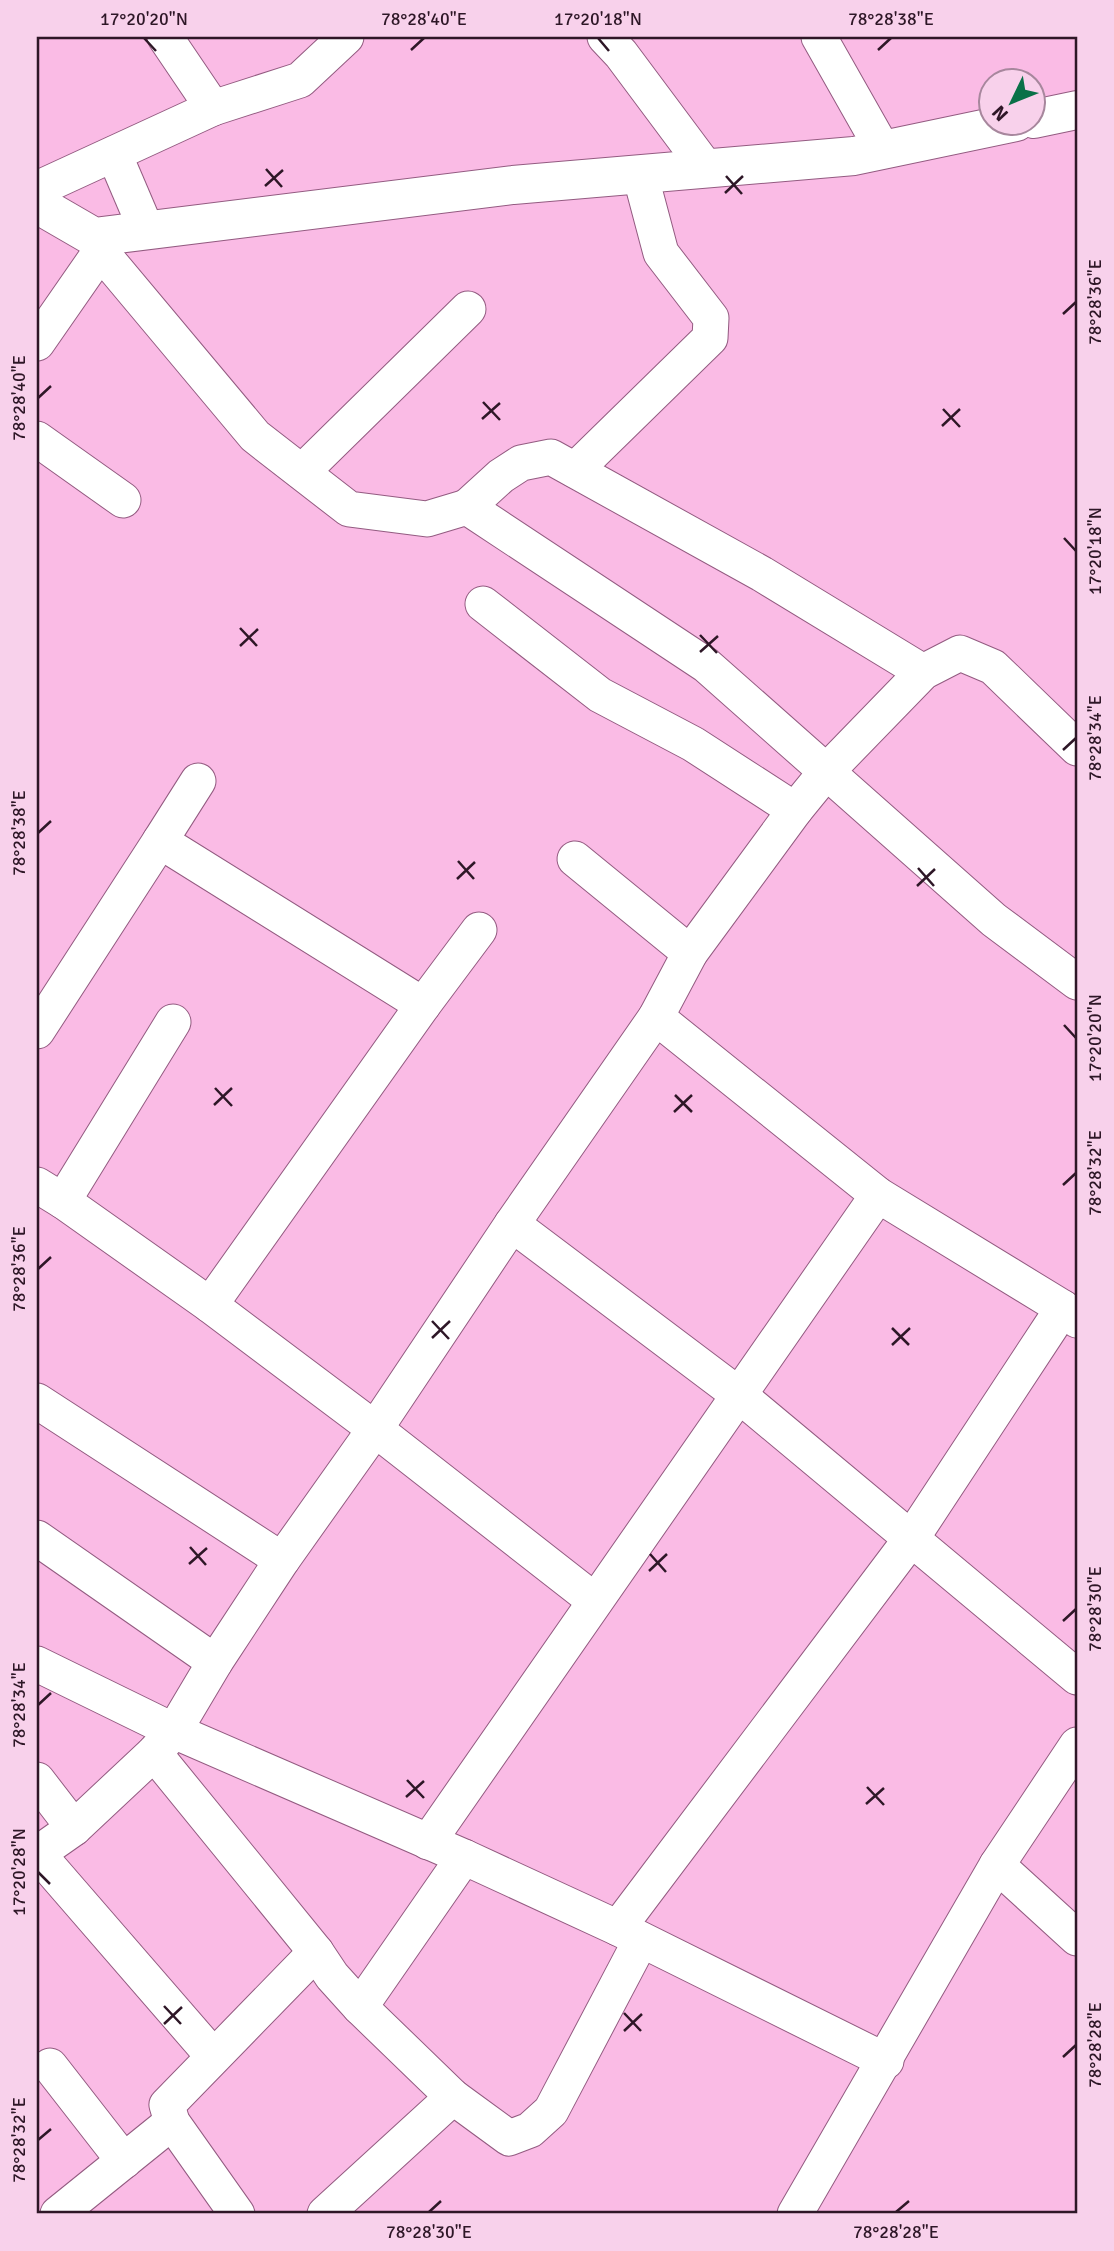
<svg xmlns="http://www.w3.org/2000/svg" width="1114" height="2251" font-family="Signika,sans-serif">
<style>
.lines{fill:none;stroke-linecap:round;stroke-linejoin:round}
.street-casing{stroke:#935b81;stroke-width:37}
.secondary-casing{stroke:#935b81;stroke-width:40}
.street{stroke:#fff;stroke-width:35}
.secondary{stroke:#fff;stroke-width:38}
.ticks{fill:none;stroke:#2e1727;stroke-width:2.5}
.neatline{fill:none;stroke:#2e1727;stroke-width:2.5}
.ticks-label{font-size:18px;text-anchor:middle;fill:#2e1727}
</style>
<rect width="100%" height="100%" fill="#fabbe5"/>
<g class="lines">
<!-- street casing -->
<g class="street-casing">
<g id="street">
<polyline points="165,37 213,108"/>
<polyline points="605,37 621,54 706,168"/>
<polyline points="819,37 883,150"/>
<polyline points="114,154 146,229"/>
<polyline points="37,189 213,108 300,80 346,37"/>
<polyline points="101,252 255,436 349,509 427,519 467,507 706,665 994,920 1077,982"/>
<polyline points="37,343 112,235"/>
<polyline points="37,439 123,500"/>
<polyline points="575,470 710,338 711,318 661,253 640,174"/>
<polyline points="302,472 468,309"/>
<polyline points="467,507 501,476 521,463 551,457 762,574 923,672"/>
<polyline points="483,604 600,695 693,744 795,810"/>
<polyline points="198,781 160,841 423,1005"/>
<polyline points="575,859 690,953"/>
<polyline points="656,1017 878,1195 1063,1308 1077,1320"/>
<polyline points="37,1031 160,841"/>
<polyline points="37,1185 63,1201 210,1305 375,1429 595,1601"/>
<polyline points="63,1201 173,1022"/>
<polyline points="512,1224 739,1395 1077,1677"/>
<polyline points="210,1305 423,1005 479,930"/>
<polyline points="37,1401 282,1560"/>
<polyline points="37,1538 215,1662"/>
<polyline points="37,1664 174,1731 464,1857 618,1928 886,2061"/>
<polyline points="154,1753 316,1952 332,1976 360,2007 453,2097 509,2138 530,2130 551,2111 641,1940"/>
<polyline points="37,1780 74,1828"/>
<polyline points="428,1842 878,1195"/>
<polyline points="37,1853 213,2056"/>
<polyline points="37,1854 74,1828 154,1753 174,1731 215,1662 282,1560 375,1429 512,1224 656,1017 690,953 795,810 826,772 923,672 960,653 993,667 1077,748"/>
<polyline points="997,1865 1077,1938"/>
<polyline points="618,1928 911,1539 1063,1308"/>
<polyline points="360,2007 464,1857"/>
<polyline points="50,2066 124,2161"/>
<polyline points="58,2214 172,2122"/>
<polyline points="237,2214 172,2122 167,2105 316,1952"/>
<polyline points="325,2214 453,2097"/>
<polyline points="795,2214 997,1865 1077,1745"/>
</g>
</g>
<!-- secondary casing -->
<g class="secondary-casing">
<g id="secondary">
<polyline points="1034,119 1077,110"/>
<polyline points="37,204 94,237 513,185 854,156 1016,122"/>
</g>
</g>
<!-- street -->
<use href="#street" class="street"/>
<!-- secondary -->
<use href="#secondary" class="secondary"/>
</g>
<!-- ticks -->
<path class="ticks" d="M144 38 156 51M598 38 609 51M411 50 424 38M878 50 891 38M266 169 282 187M726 176 742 194M265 186 283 170M725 193 743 176M1063 314 1076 302M38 398 51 386M483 402 500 420M943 409 960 427M482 419 500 403M942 426 960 409M1064 538 1076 551M240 628 257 646M700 635 717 653M240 646 258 629M700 652 718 636M1063 750 1076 738M38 833 51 821M458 861 474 879M918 868 934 886M457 879 475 862M917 886 935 869M1064 1025 1076 1038M215 1088 232 1106M675 1095 692 1112M214 1105 232 1088M674 1112 692 1095M1063 1185 1076 1173M38 1269 51 1257M432 1321 449 1339M892 1328 909 1345M432 1338 450 1321M892 1345 910 1328M190 1547 206 1565M650 1554 666 1572M189 1564 207 1548M649 1571 667 1554M1063 1621 1076 1609M38 1705 51 1693M407 1780 424 1798M867 1787 884 1805M406 1797 424 1781M866 1804 884 1788M38 1872 50 1884M164 2006 181 2024M624 2013 641 2031M164 2024 182 2007M624 2031 642 2014M1063 2057 1076 2045M38 2140 51 2129M429 2212 441 2201M896 2212 909 2201"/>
<!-- border -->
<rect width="1114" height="2251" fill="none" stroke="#f8d1eb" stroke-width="77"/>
<!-- north arrow -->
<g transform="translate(1012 102) rotate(227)"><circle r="33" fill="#f8d1eb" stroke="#a7879d" stroke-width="2"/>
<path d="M0-5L12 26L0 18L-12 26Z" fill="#0a7148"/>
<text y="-10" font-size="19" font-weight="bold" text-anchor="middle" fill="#2e1727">N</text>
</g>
<rect x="38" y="38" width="1038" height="2174" class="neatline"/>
<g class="ticks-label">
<text x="144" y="25">17°20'20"N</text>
<text x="424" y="25">78°28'40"E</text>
<text x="598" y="25">17°20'18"N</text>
<text x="891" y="25">78°28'38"E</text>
<text transform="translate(1095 302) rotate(-90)" y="6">78°28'36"E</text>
<text transform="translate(19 398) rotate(-90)" y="6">78°28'40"E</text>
<text transform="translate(1095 551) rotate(-90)" y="6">17°20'18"N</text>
<text transform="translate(1095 738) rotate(-90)" y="6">78°28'34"E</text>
<text transform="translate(19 833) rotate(-90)" y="6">78°28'38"E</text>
<text transform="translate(1095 1038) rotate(-90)" y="6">17°20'20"N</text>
<text transform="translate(1095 1173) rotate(-90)" y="6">78°28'32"E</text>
<text transform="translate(19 1269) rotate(-90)" y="6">78°28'36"E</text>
<text transform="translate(1095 1609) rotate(-90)" y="6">78°28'30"E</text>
<text transform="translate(19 1705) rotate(-90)" y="6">78°28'34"E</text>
<text transform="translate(19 1872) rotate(-90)" y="6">17°20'28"N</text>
<text transform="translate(1095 2045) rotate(-90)" y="6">78°28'28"E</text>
<text transform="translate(19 2140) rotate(-90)" y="6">78°28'32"E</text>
<text x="429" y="2238">78°28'30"E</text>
<text x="896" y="2238">78°28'28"E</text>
</g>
</svg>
